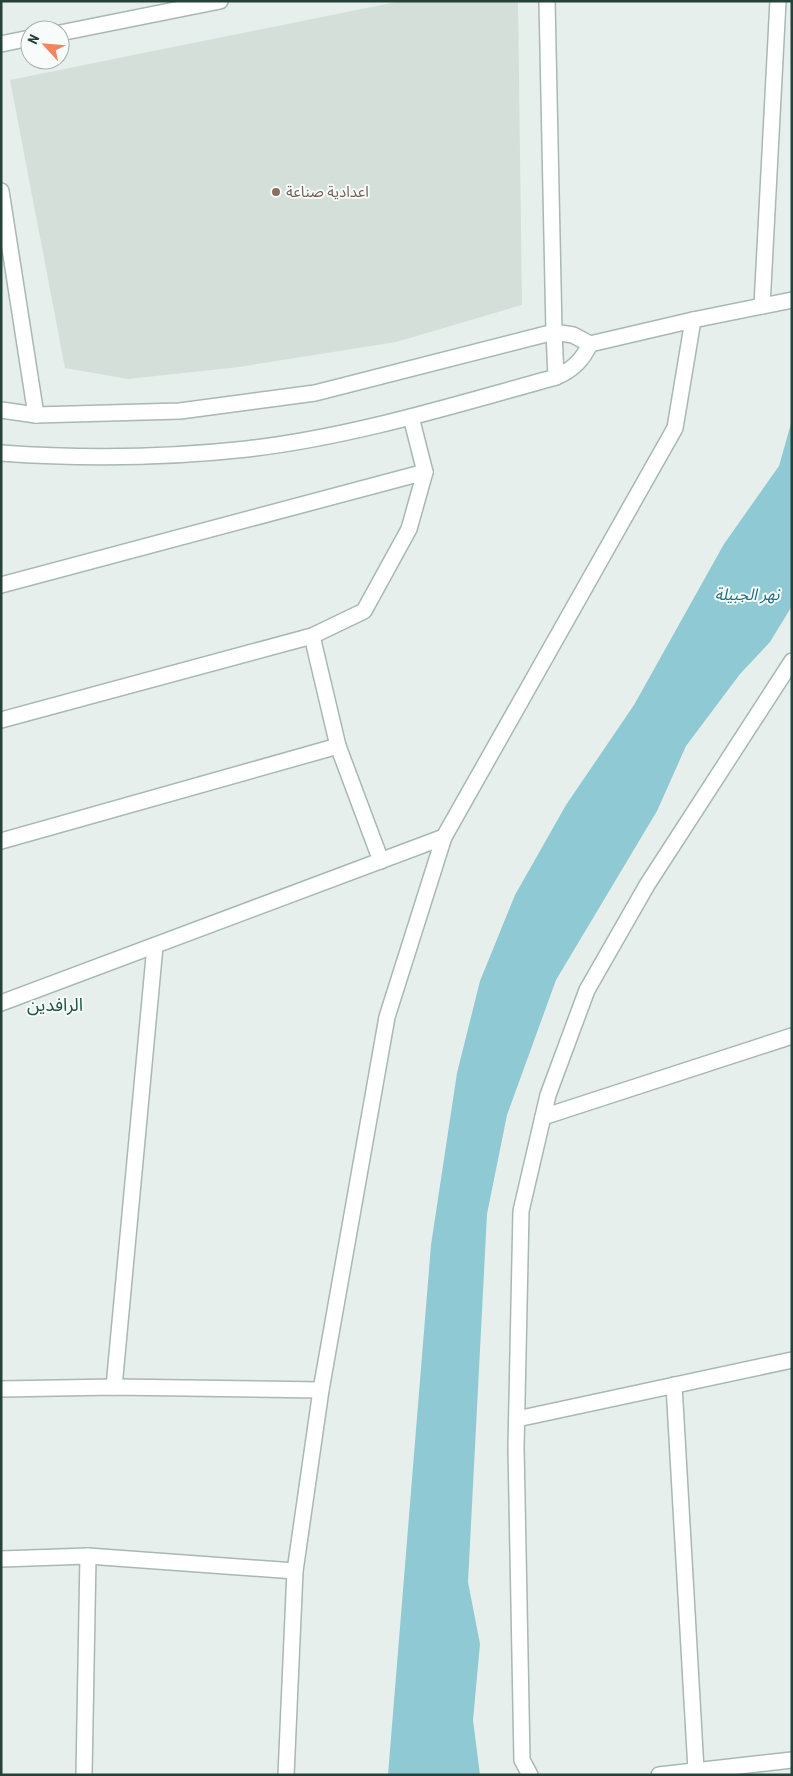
<svg xmlns="http://www.w3.org/2000/svg" width="793" height="1776" font-family="'Roboto Condensed','Noto Sans Arabic',sans-serif">
<style>
.built{fill:#d4dfda}
.water{fill:#8ec9d4}
.lines{fill:none;stroke-linecap:round;stroke-linejoin:round}
.minor-casing{stroke:#a8b8b2;stroke-width:18}
.tertiary-casing{stroke:#a8b8b2;stroke-width:18}
.minor{stroke:#fff;stroke-width:15}
.tertiary{stroke:#fff;stroke-width:15}
.education-dot{fill:#8d6e63;stroke:#f7fbf9;stroke-width:2}
.labels{text-anchor:middle;dominant-baseline:central;stroke-width:4;stroke-linejoin:round;paint-order:stroke}
.education-label{font-size:15px;fill:#785e54;stroke:#f7fbf9;text-anchor:start}
.water-label{font-size:16px;font-style:italic;fill:#1c6f80;stroke:#f7fbf9}
.quarter-label{font-size:18px;fill:#1f5548;stroke:#f7fbf9}
</style>
<rect width="100%" height="100%" fill="#e6efeb"/>
<!-- built -->
<polygon class="built" points="401,1 518,1 522,305 396,342 239,367 128,379 65,368 10,80"/>
<!-- water -->
<polygon class="water" points="792,420 792,606 770,642 740,674 686,746 657,811 556,980 507,1115 487,1214 468,1582 480,1644 473,1720 480,1775 388,1775 431,1245 457,1073 480,981 515,895 566,805 634,705 724,544 779,466"/>
<g class="lines">
<!-- minor casing -->
<g class="minor-casing">
<g id="minor">
<polyline points="547,1 554,332"/>
<polyline points="60,33 220,1"/>
<polyline points="1,44 30,38"/>
<polyline points="1,191 36,415"/>
<polyline points="762,306 778,1"/>
<polyline points="1,585 425,472"/>
<polyline points="312,636 338,746 381,861"/>
<polyline points="1,720 312,636 364,611 409,529 425,472 411,417"/>
<polyline points="1,841 338,746"/>
<polyline points="1,1003 444,837"/>
<polyline points="543,1117 792,1036"/>
<polyline points="674,1385 696,1770"/>
<polyline points="114,1387 155,946"/>
<polyline points="1,1389 114,1387 321,1390"/>
<polyline points="517,1419 792,1360"/>
<polyline points="1,1559 88,1556 295,1571"/>
<polyline points="84,1775 88,1556"/>
<polyline points="286,1775 295,1571 321,1390 387,1017 444,837 675,428 693,320"/>
<polyline points="530,1775 522,1760 516,1447 521,1211 548,1095 587,990 647,885 792,661"/>
<polyline points="659,1775 792,1760"/>
</g>
</g>
<!-- tertiary casing -->
<g class="tertiary-casing">
<g id="tertiary">
<polyline points="554,332 556,377"/>
<polyline points="1,410 36,415 180,411 315,393 554,332 573,335 590,344 693,320 792,300"/>
<path d="M1 453C83 459 165 458 247 449 352 437 454 405 556 377 572 370 582 361 590 344"/>
</g>
</g>
<!-- minor -->
<use href="#minor" class="minor"/>
<!-- tertiary -->
<use href="#tertiary" class="tertiary"/>
</g>
<!-- markers -->
<circle class="education-dot" cx="276" cy="192" r="5"/>
<g class="labels">
<!-- education labels -->
<g class="education-label">
<text x="286" y="192">اعدادية صناعة</text>
</g>
<!-- water labels -->
<g class="water-label">
<text x="747" y="594">نهر الجبيلة</text>
</g>
<!-- quarter labels -->
<g class="quarter-label">
<text x="55" y="1004">الرافدين</text>
</g>
</g>
<!-- border -->
<rect width="793" height="1776" fill="none" stroke="#24423a" stroke-width="5"/>
<!-- north arrow -->
<g transform="translate(45 45) rotate(296)"><circle r="24" fill="#f7fbf9" stroke="#a3b1ad"/>
<path d="M0-4L9 19L0 12L-9 19Z" fill="#f4845f"/>
<text y="-8" font-size="14" font-weight="bold" text-anchor="middle" fill="#24423a">N</text>
</g>
</svg>
